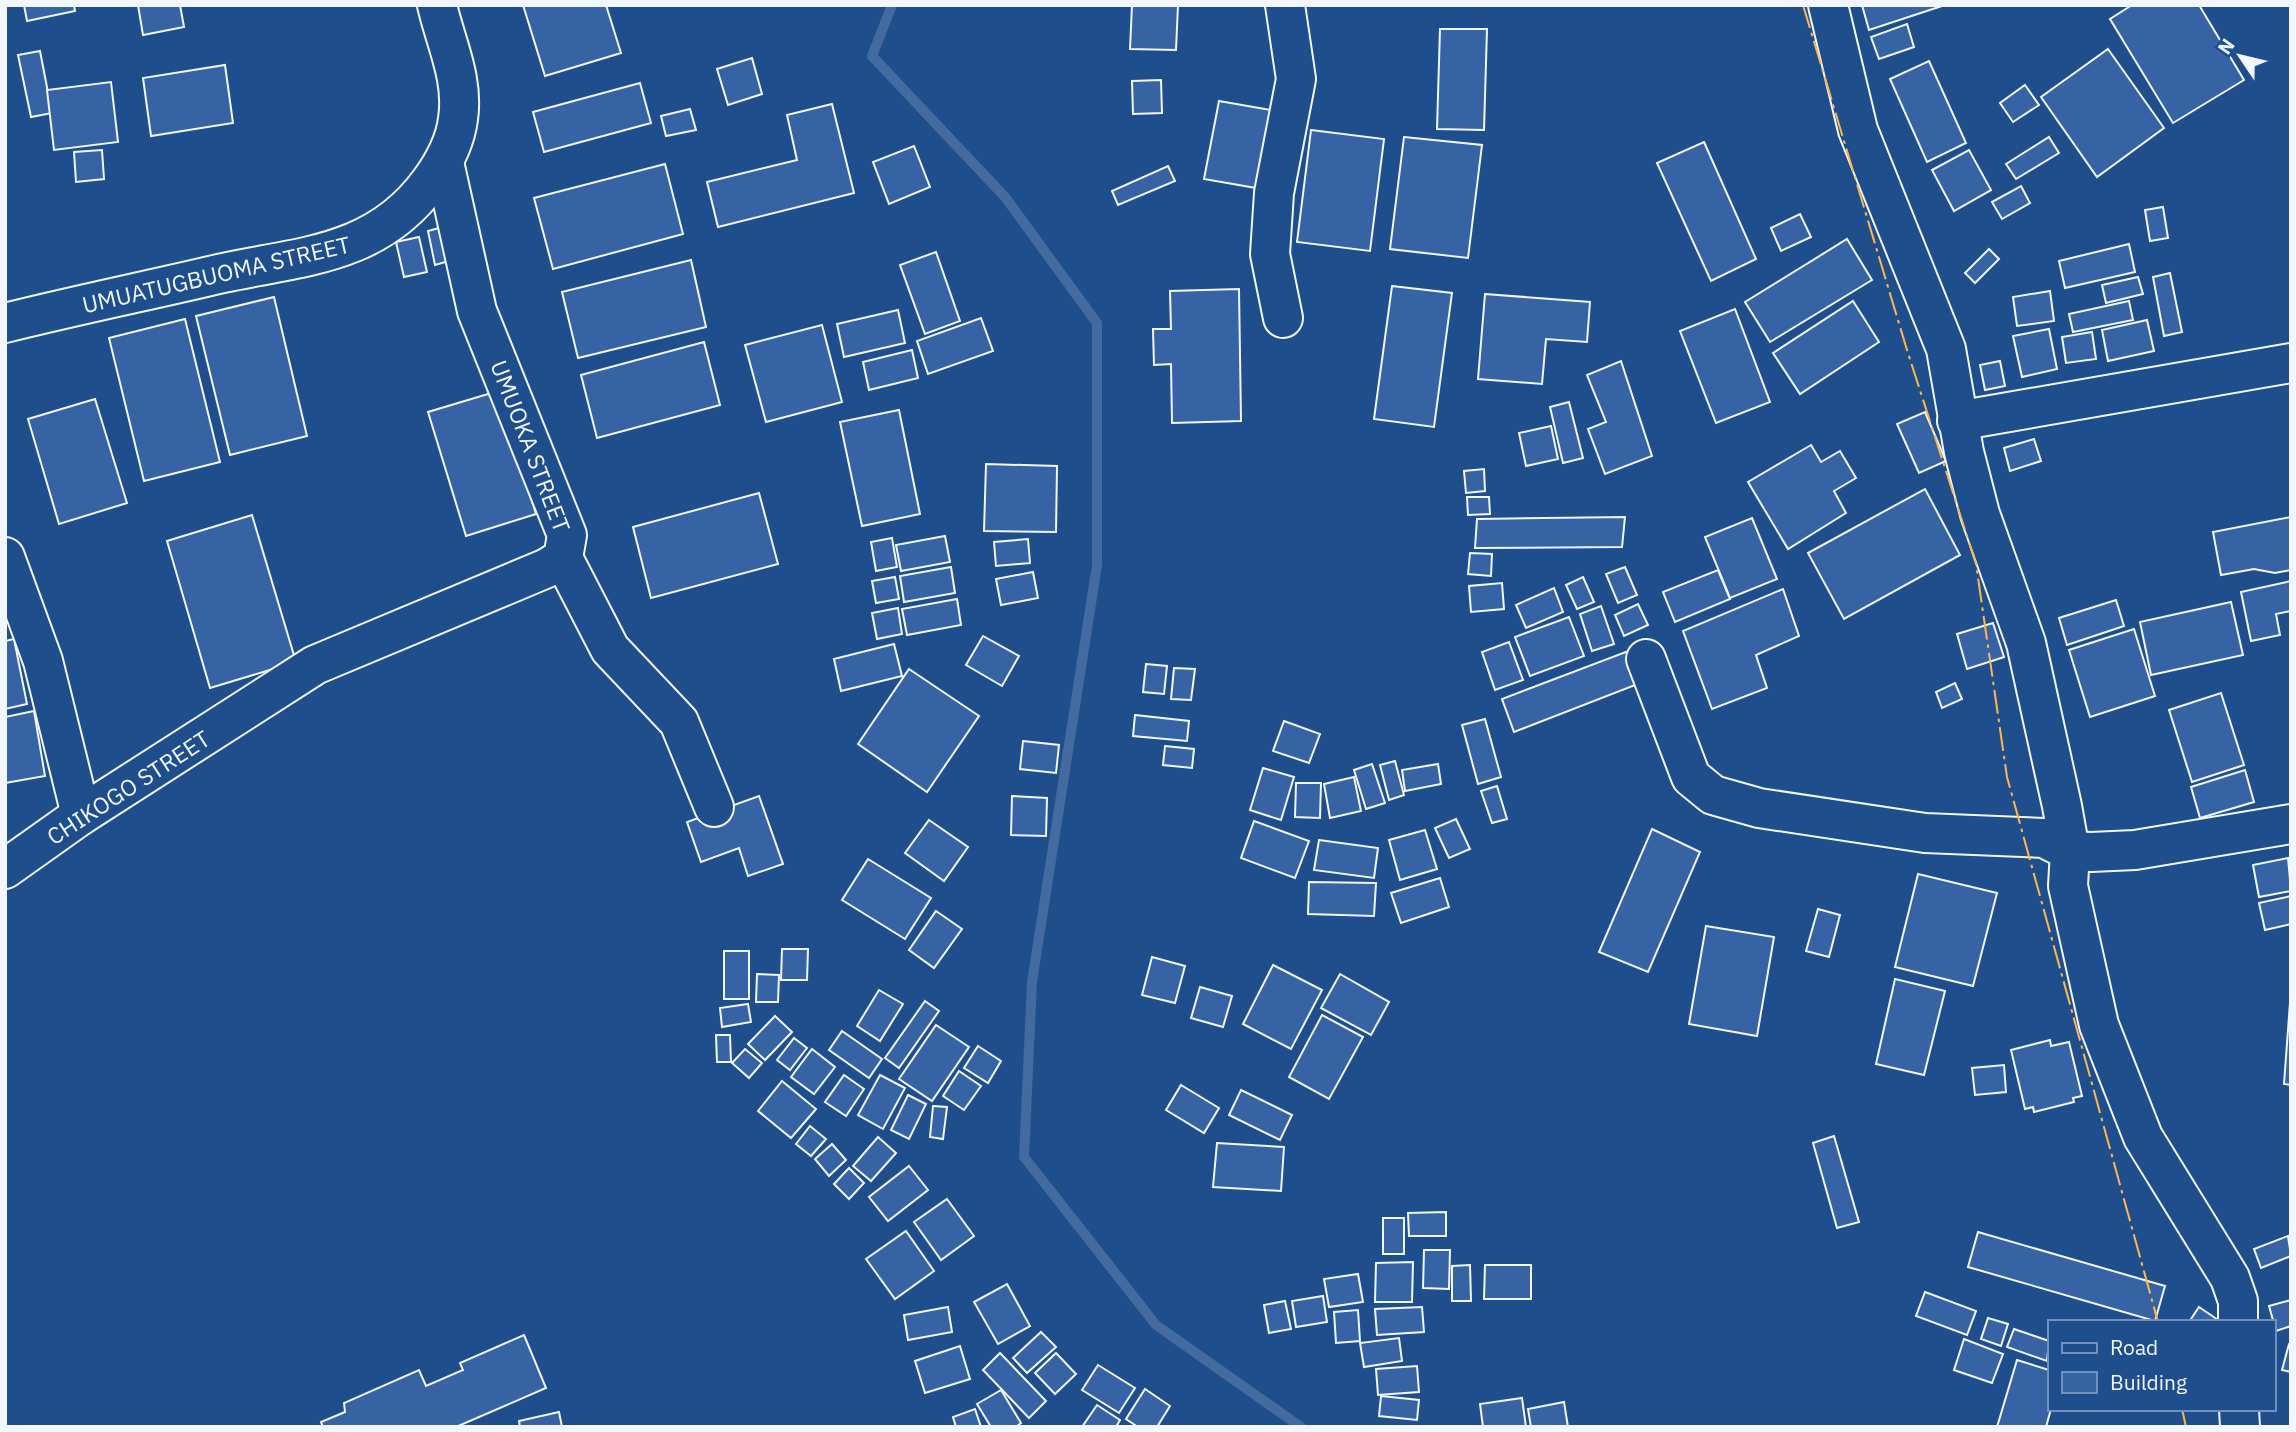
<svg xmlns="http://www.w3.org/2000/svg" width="2296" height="1432" font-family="'IBM Plex Sans',sans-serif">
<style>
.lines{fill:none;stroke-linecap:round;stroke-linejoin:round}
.stream{stroke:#446ba0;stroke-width:10}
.building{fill:#3563a3;stroke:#f2f6ff;stroke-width:2}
.minor-casing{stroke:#f2f6ff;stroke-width:42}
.minor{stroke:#1f4e8c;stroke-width:38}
.power{stroke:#ffb74d;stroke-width:2;stroke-dasharray:24 5 3.5 5;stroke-linecap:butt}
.labels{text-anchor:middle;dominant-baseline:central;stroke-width:5;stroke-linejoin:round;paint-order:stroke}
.street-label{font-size:23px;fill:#f2f6ff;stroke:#1f4e8c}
</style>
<rect width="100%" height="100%" fill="#1f4e8c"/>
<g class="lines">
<!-- stream -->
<polyline class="stream" points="892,5 872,56 1005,197 1097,323 1097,565 1032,982 1024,1157 1156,1325 1301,1427"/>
</g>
<!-- building -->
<g class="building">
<polygon points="24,5 74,5 75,11 27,21"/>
<polygon points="138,5 180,5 184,27 143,35"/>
<polygon points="523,5 606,5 621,53 545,76"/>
<polygon points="1132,5 1178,5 1176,50 1130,49"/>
<polygon points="1862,5 1945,5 1869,30"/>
<polygon points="2132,5 2199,5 2244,80 2173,123 2110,19"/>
<polygon points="1907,24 1914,47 1879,59 1871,37"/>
<polygon points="1440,29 1487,29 1484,130 1437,129"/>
<polygon points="2108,49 2164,128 2097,177 2041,97"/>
<polygon points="40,51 52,113 31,117 18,55"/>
<polygon points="752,58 762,94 728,105 717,69"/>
<polygon points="1929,61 1966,143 1927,162 1890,79"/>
<polygon points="225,65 233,123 151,136 143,78"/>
<polygon points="1161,80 1162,113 1133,114 1132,81"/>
<polygon points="111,82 118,142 54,150 47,90"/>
<polygon points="640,83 651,123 544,152 533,112"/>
<polygon points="2025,85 2039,105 2013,122 2000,103"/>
<polygon points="1219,101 1271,110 1256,188 1204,179"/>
<polygon points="832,104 854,193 718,227 707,182 797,160 787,115"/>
<polygon points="690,109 696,130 666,136 661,116"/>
<polygon points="1311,130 1384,139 1370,251 1297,242"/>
<polygon points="1404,137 1482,145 1468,258 1390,249"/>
<polygon points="2049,137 2059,153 2016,179 2006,164"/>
<polygon points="1704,142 1756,259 1711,281 1657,163"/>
<polygon points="914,146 930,187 889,204 873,162"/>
<polygon points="102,150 104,179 76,182 74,152"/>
<polygon points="1969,150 1991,190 1954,211 1932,170"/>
<polygon points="665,164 683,234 553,269 534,198"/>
<polygon points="1168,166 1175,181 1118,205 1112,191"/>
<polygon points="2021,186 2030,203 2002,219 1992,202"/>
<polygon points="2163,207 2168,238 2150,241 2145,210"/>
<polygon points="1800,214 1811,237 1781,251 1771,228"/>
<polygon points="450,225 459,258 435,265 428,231"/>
<polygon points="419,237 427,272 404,277 396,242"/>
<polygon points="1847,239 1872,280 1770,342 1745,302"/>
<polygon points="2129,244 2135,272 2065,288 2059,261"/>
<polygon points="1989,249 1999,259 1975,283 1965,273"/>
<polygon points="936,252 960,321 925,334 900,265"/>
<polygon points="691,260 706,327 578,358 562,292"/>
<polygon points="2170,273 2182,332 2164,336 2153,277"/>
<polygon points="2138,277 2143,294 2106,303 2102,285"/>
<polygon points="1392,286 1452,293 1434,427 1374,419"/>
<polygon points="1239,289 1241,421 1172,423 1171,364 1154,365 1153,329 1171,329 1170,291"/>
<polygon points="2050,291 2054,321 2017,326 2013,297"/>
<polygon points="1485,294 1590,302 1587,342 1546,339 1542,384 1478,379"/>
<polygon points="274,297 307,436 230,455 196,316"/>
<polygon points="1853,301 1879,342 1800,394 1773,353"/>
<polygon points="2129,301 2133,320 2073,332 2069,314"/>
<polygon points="1735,309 1770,402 1716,423 1680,331"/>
<polygon points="898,310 905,343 844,357 837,324"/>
<polygon points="981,318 993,351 928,374 917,341"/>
<polygon points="185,319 220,462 144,481 109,338"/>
<polygon points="2147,320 2154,351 2108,361 2102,330"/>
<polygon points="822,325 842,402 766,422 745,345"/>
<polygon points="2049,329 2057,369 2022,377 2013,336"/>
<polygon points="2092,332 2096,359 2066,363 2062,337"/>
<polygon points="704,342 720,405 597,438 581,375"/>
<polygon points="912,350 918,378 869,390 863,362"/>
<polygon points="1621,361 1652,456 1605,474 1588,429 1606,422 1587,375"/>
<polygon points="2000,361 2005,386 1985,390 1980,365"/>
<polygon points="498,391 536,514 466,536 428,412"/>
<polygon points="95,399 127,503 59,524 28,419"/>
<polygon points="1569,402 1583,458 1563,463 1550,407"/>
<polygon points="899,410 920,514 862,526 840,422"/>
<polygon points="1925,412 1946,461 1919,473 1897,424"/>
<polygon points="1551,426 1558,459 1526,466 1519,433"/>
<polygon points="2034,439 2041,461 2010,471 2004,448"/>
<polygon points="1811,445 1821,462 1840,451 1856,478 1834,491 1846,513 1788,549 1748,482"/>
<polygon points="986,464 1057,466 1056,532 984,531"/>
<polygon points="1484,469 1485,491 1466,493 1464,471"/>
<polygon points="1925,489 1960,555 1844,619 1808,553"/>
<polygon points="759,493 778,564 651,598 633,527"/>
<polygon points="1467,497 1489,497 1490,514 1468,515"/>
<polygon points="252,515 296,662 210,688 167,541"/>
<polygon points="1625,517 1622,547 1475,548 1477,519"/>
<polygon points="2291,517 2291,570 2275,573 2254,569 2221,575 2213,532"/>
<polygon points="1752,518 1777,579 1730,598 1705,537"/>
<polygon points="945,536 950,562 901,571 896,545"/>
<polygon points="892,538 897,567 876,571 871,542"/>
<polygon points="1028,539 1030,563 996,566 994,542"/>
<polygon points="1470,553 1492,554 1491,576 1468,574"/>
<polygon points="951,567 955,593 904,602 900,576"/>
<polygon points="1625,567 1637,595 1618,603 1606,574"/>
<polygon points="1718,570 1730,599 1675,622 1663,592"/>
<polygon points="1033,572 1038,598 1001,605 996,579"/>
<polygon points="895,577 899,599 876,603 872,581"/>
<polygon points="1583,577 1594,602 1577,609 1566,585"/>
<polygon points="2291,581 2291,611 2276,614 2280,635 2251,641 2241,592"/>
<polygon points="1502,583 1504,609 1471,612 1469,586"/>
<polygon points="1554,588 1563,612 1526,628 1516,605"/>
<polygon points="1783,589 1799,636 1756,655 1767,688 1712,709 1683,631"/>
<polygon points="957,599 961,625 907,635 902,609"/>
<polygon points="2116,600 2124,626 2067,645 2059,618"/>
<polygon points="2231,602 2243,655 2151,675 2140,622"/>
<polygon points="1638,604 1648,625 1624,636 1615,615"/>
<polygon points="1601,606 1614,644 1592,651 1580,614"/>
<polygon points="898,608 902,634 877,639 872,613"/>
<polygon points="1569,617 1584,656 1530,676 1515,637"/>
<polygon points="1993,623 2004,657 1967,669 1957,634"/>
<polygon points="2134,629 2155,696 2090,717 2069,650"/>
<polygon points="983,636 1019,656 1002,686 966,665"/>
<polygon points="14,639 27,704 5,709 5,641"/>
<polygon points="1509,642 1523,680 1495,690 1482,652"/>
<polygon points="894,644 902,676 841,691 834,659"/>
<polygon points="1631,650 1643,682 1514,732 1502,699"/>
<polygon points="1146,664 1167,666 1164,694 1143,692"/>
<polygon points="1174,668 1195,669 1191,700 1171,699"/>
<polygon points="909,669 979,716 927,792 858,744"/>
<polygon points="1955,683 1962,699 1942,708 1936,692"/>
<polygon points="2221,693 2244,765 2192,782 2169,710"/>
<polygon points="34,711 45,776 5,783 5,717"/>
<polygon points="1135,715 1189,721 1187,741 1133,736"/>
<polygon points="1485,719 1501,777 1478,784 1462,725"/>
<polygon points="1284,721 1320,734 1309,763 1273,751"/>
<polygon points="1023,741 1059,745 1056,773 1020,769"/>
<polygon points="1165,746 1194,749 1192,768 1163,765"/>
<polygon points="1395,761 1404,795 1389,800 1380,765"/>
<polygon points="1372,764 1385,803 1366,809 1354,770"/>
<polygon points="1438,764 1441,784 1405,791 1402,770"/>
<polygon points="1263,768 1294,777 1281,820 1250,810"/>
<polygon points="2245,770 2254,802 2200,818 2191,787"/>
<polygon points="1354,777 1361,811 1330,818 1324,784"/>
<polygon points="1296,783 1321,783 1320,818 1295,817"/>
<polygon points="1497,786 1507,819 1492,823 1481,791"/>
<polygon points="759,796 783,864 748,876 739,848 701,862 687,822"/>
<polygon points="1012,796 1047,798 1046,836 1011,835"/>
<polygon points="1456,819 1470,849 1449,858 1435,828"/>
<polygon points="929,820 968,847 944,881 905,853"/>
<polygon points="1254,821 1309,841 1295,878 1241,858"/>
<polygon points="1652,829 1700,852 1648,972 1599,952"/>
<polygon points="1425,830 1437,869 1400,880 1389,840"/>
<polygon points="1319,840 1378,848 1374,878 1314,870"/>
<polygon points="2288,858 2291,891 2259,897 2253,865"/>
<polygon points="868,859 931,898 905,939 842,900"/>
<polygon points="1918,874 1997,893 1973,986 1895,967"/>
<polygon points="1440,878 1449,907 1401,923 1391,893"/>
<polygon points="1309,882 1376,883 1374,916 1308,914"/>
<polygon points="2291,896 2291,924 2265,930 2259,903"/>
<polygon points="1818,909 1840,915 1829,957 1806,951"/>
<polygon points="936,911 962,929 934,968 909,950"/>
<polygon points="1706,926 1774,937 1757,1036 1689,1024"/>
<polygon points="782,949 808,949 807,980 781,980"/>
<rect x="724" y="951" width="25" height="48"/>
<polygon points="1152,957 1185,966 1175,1003 1142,995"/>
<polygon points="1273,965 1322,990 1291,1049 1243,1024"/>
<polygon points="757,974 779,975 778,1002 756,1002"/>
<polygon points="1340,974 1389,1002 1371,1035 1321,1008"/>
<polygon points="1895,979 1945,991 1924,1075 1876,1064"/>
<polygon points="1200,987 1232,996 1223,1027 1191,1018"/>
<polygon points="2291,989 2291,1085 2284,1084"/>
<polygon points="879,990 903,1004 880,1041 857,1026"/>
<polygon points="925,1001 939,1011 899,1068 885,1058"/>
<polygon points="748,1004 751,1022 722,1027 720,1008"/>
<polygon points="1322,1015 1363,1037 1329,1099 1289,1077"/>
<polygon points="775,1016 792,1032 765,1060 748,1044"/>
<polygon points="936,1025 969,1047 932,1101 899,1079"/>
<polygon points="842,1031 882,1059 869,1078 829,1050"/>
<polygon points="716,1035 730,1035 731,1062 717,1062"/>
<polygon points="794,1038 807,1048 790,1070 777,1060"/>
<polygon points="2050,1040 2051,1046 2069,1042 2082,1096 2073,1098 2074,1102 2034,1112 2033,1107 2025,1109 2011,1050"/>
<polygon points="978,1046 1001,1061 988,1083 964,1068"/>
<polygon points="745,1049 762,1063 749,1078 732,1063"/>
<polygon points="812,1049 835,1067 814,1094 791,1077"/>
<polygon points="2004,1065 2006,1092 1975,1095 1972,1068"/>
<polygon points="959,1071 981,1086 964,1110 943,1096"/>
<polygon points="844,1075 864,1089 846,1116 825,1102"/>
<polygon points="880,1075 905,1088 883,1129 858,1115"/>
<polygon points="782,1081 816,1109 791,1138 758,1111"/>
<polygon points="1181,1085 1219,1108 1204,1133 1166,1110"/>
<polygon points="1241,1090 1292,1115 1280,1140 1229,1115"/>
<polygon points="908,1095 926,1104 909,1139 891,1130"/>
<polygon points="933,1106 947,1107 943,1139 930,1137"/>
<polygon points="810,1126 826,1139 811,1156 796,1144"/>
<polygon points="1834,1136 1859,1222 1837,1228 1813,1143"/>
<polygon points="878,1137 896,1153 871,1181 853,1166"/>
<polygon points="1217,1143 1284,1147 1281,1191 1213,1187"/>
<polygon points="832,1144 846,1160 829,1176 815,1159"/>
<polygon points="909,1166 928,1190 888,1221 869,1197"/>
<polygon points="849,1168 864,1183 849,1199 834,1184"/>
<polygon points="947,1199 974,1236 941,1260 914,1222"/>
<polygon points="1446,1212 1446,1236 1409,1236 1408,1213"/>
<rect x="1383" y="1218" width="21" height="36"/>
<polygon points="906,1231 934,1271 895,1299 866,1259"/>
<polygon points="1978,1232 2165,1286 2155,1321 1968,1267"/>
<polygon points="2288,1236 2291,1256 2261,1268 2254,1249"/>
<polygon points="1424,1250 1450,1250 1449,1289 1423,1288"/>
<polygon points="1413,1262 1412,1302 1375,1302 1376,1263"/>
<polygon points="1470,1265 1471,1301 1452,1301 1452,1266"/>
<polygon points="1485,1265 1531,1265 1531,1299 1484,1299"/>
<polygon points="1358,1274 1363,1302 1329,1307 1324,1279"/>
<polygon points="1007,1284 1030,1326 998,1344 974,1302"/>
<polygon points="1925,1292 1976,1311 1967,1335 1916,1316"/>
<polygon points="1323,1296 1327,1322 1296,1327 1292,1301"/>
<polygon points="2291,1300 2291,1326 2276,1331 2269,1306"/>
<polygon points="1285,1301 1291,1329 1269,1333 1264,1305"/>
<polygon points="948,1307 952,1332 908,1340 904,1315"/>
<polygon points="1422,1307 1424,1332 1377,1335 1375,1309"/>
<polygon points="2199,1307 2221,1322 2189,1322"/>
<polygon points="1358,1310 1360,1341 1336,1343 1334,1312"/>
<polygon points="1988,1318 2008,1324 2001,1346 1981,1339"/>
<polygon points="2014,1329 2049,1341 2047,1361 2007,1347"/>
<polygon points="1041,1332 1056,1347 1027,1373 1013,1358"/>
<polygon points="524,1335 546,1388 456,1427 323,1427 321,1422 345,1412 344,1403 419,1370 426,1386 463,1370 460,1363"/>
<polygon points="1399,1338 1402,1361 1364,1367 1360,1343"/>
<polygon points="1964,1339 2003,1354 1992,1383 1954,1370"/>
<polygon points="2289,1344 2291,1344 2291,1372 2282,1370"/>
<polygon points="960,1346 970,1379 925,1393 915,1361"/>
<polygon points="1000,1353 1046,1401 1029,1418 983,1370"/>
<polygon points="1056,1353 1076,1374 1055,1394 1035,1373"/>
<polygon points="2017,1360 2049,1370 2051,1409 2046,1427 1997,1427"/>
<polygon points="1098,1365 1135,1388 1119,1413 1082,1390"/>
<polygon points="1417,1366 1419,1392 1378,1395 1376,1369"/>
<polygon points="1145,1389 1170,1406 1157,1427 1138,1427 1126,1419"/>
<polygon points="1001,1390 1021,1423 1016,1427 991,1427 977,1404"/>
<polygon points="1381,1396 1419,1400 1417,1420 1379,1416"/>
<polygon points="1522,1398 1526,1427 1483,1427 1480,1404"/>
<polygon points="1564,1402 1568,1427 1531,1427 1528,1409"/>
<polygon points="1097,1405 1120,1420 1116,1427 1082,1427"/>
<polygon points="975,1409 981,1427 956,1427 953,1417"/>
<polygon points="559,1412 562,1427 520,1427 519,1421"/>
</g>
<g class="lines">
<!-- minor casing -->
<g class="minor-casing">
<g id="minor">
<polyline points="1828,5 1858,130 1946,349 1964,452 1980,514 2026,643 2062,806 2070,851 2068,886 2099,1025 2143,1137 2230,1278 2238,1301 2238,1322"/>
<polyline points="1283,318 1270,254 1274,193 1296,79 1285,5"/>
<path d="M5 323C77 305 151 290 223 273 303 256 377 255 430 182 444 163 455 143 458 119 464 79 446 44 437 5"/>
<polyline points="1957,421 2291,363"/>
<polyline points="5,557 43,661 81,815"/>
<polyline points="563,558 610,649 679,722 714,807"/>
<polyline points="1646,659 1691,777 1713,795 1759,808 1925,833 2044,838 2070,851 2091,852 2135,850 2291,824"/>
<polyline points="5,869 81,815 315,665 547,568 563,558 567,535 477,311 444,162"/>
<polyline points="2239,1409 2240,1427"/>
</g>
</g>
<!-- minor -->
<use href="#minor" class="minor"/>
<!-- power -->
<g class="power">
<polyline points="1803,5 1907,350 1976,564 2007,777 2158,1322"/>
<polyline points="2182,1409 2186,1427"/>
</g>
</g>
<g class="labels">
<!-- street labels -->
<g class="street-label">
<text transform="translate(216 274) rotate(-13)">UMUATUGBUOMA STREET</text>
<text transform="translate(531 446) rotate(69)">UMUOKA STREET</text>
<text transform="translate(128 787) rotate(-33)">CHIKOGO STREET</text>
</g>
</g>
<!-- border -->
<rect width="2296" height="1432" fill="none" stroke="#f2f6ff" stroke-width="14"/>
<!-- legend -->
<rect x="2048" y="1320" width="228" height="91" fill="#1f4e8c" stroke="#7391ba" stroke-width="2"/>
<rect x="2062" y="1343" width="35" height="10" fill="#1f4e8c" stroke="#7391ba" stroke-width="2"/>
<text x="2110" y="1355" font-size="21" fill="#f2f6ff">Road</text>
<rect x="2062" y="1372" width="35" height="21" fill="#3563a3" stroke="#7391ba" stroke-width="2"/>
<text x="2110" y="1390" font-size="21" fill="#f2f6ff">Building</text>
<!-- north arrow -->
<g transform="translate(2240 56) rotate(305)" stroke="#1f4e8c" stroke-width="5" paint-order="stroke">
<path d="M0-5L12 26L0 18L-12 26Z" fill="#f2f6ff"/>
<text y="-10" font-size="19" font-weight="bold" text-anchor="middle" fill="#f2f6ff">N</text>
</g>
</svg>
